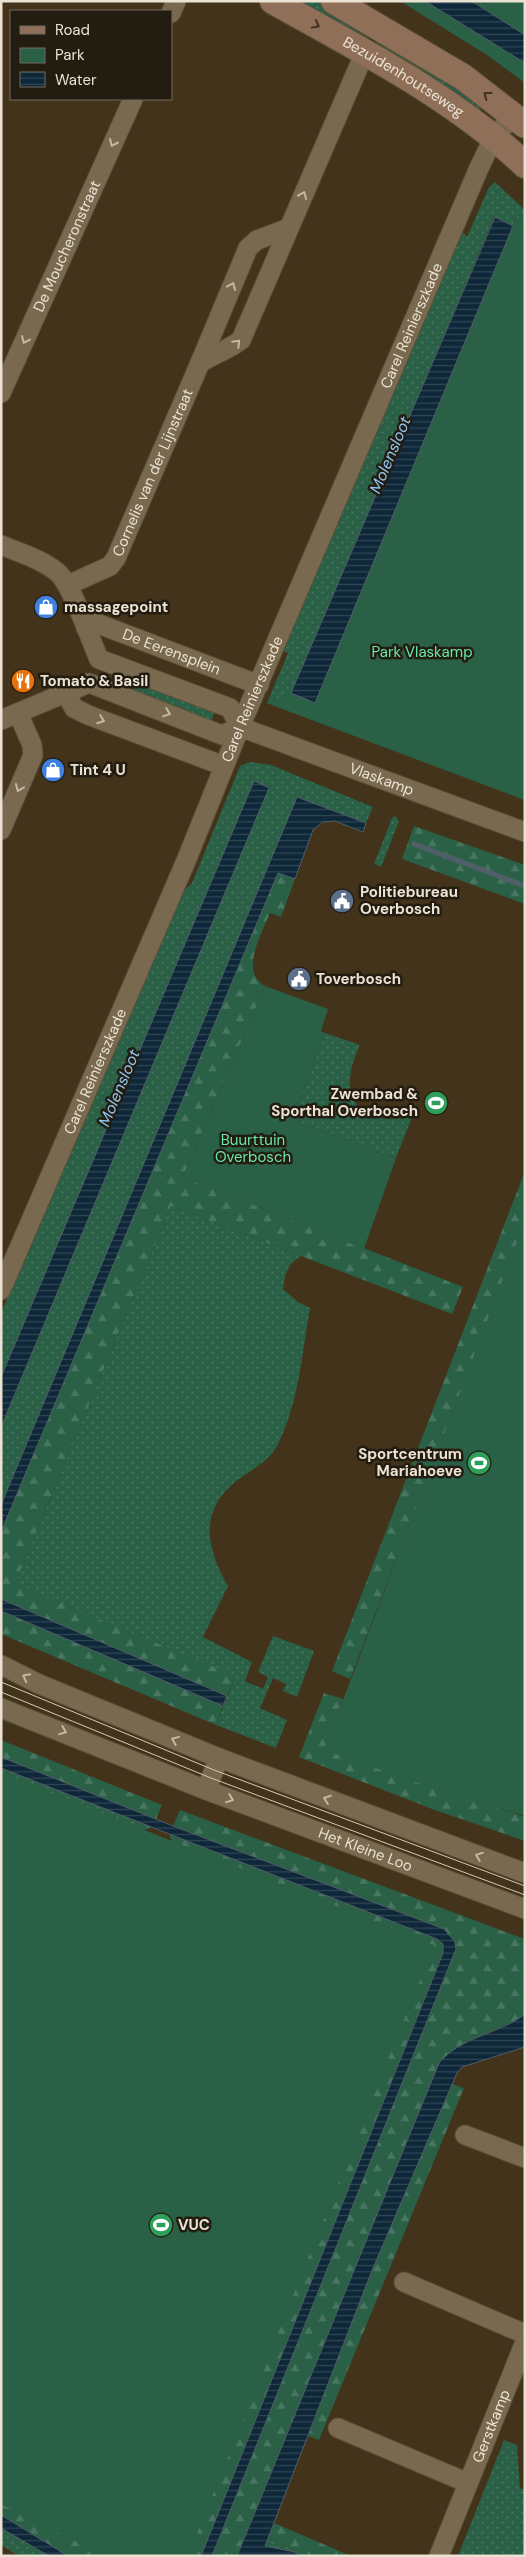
<svg xmlns="http://www.w3.org/2000/svg" width="526" height="2557" font-family="'DM Sans',sans-serif">
<style>
.grass{fill:url(#grass-dots)}
.forest{fill:url(#forest-firs)}
.green{fill:#296046}
.water{fill:url(#water-rules);stroke:#505f67}
.lines{fill:none;stroke-linecap:round;stroke-linejoin:round}
.stream{stroke:#505f67;stroke-width:5.5}
.minor-casing{stroke:#5b4f38;stroke-width:21}
.secondary-casing{stroke:#5b4f38;stroke-width:28}
.minor{stroke:#79694e;stroke-width:19}
.secondary{stroke:#906f59;stroke-width:26}
.tram{stroke:#d4caba;stroke-width:1}
.oneway{stroke:#3e3123}
.oneway2{stroke:#c3b8a4}
.labels{text-anchor:middle;dominant-baseline:central;stroke-width:5;stroke-linejoin:round;paint-order:stroke}
.street-label{font-size:15px;fill:#ebe2d3;stroke:#231c11}
.poi-label{font-size:15px;font-weight:bold;fill:#ebe2d3;stroke:#231c11;text-anchor:start}
.park-label{font-size:15px;fill:#67e8ac;stroke:#231c11}
.water-label{font-size:16px;font-style:italic;fill:#8ec8f4;stroke:#231c11}
</style>
<defs>
<pattern id="grass-dots" width="8" height="8" patternUnits="userSpaceOnUse" patternTransform="scale(1.25)"><rect width="8" height="8" fill="#296046"/><path d="M2 2h.1M6 6h.1" fill="none" stroke="#487660" stroke-width="1.8" stroke-linecap="round"/></pattern>
<pattern id="forest-firs" width="22" height="20" patternUnits="userSpaceOnUse" patternTransform="scale(1.25)"><rect width="22" height="20" fill="#296046"/><path d="M5 1l3.5 6h-7zM16 11l3.5 6h-7z" fill="#487660"/></pattern>
<pattern id="water-rules" width="6" height="5" patternUnits="userSpaceOnUse" patternTransform="scale(1.25)"><rect width="6" height="5" fill="#0e2739"/><path d="M0 2.5h6" fill="none" stroke="#314655"/></pattern>
</defs>
<rect width="100%" height="100%" fill="#42331a"/>
<!-- grass -->
<g class="grass">
<polygon points="293,1 318,1 370,32 364,43"/>
<polygon points="379,37 485,103 478,113 373,49"/>
<polygon points="495,182 525,210 525,222 515,217 513,226 494,217 394,454 525,800 267,703 288,653 282,651 460,229 467,237 489,187"/>
<polygon points="137,679 216,709 210,724 132,695"/>
<polygon points="250,762 271,765 373,807 366,823 297,798 1,1505 1,1427 268,787 254,782 1,1377 1,1313 179,896 192,883 240,766"/>
<polygon points="395,816 399,821 381,867 374,864 392,818"/>
<path d="M325 1033 360 1045C336 1094 356 1127 412 1117L396 1158 302 1124 294 1115Z"/>
<path d="M171 1206 301 1256C287 1264 285 1274 283 1289L298 1302 310 1308C302 1353 299 1402 278 1444 270 1460 256 1467 242 1477 199 1507 204 1544 228 1586L203 1637 252 1662 245 1681 263 1689 268 1677 258 1672 273 1636 314 1651 297 1697 283 1691 286 1684 273 1678 260 1708 287 1720 276 1748 216 1725 235 1678 15 1584Z"/>
<polygon points="1,1768 153,1827 141,1831 1,1784"/>
<polygon points="504,2440 517,2445 520,2489 525,2489 525,2556 458,2556"/>
<polygon points="1,2527 49,2556 19,2556 1,2545"/>
<path d="M268 2538 309 2556C297 2556 279 2549 265 2546Z"/>
</g>
<!-- forest -->
<g class="forest">
<polygon points="414,826 525,865 525,904 402,859"/>
<path d="M278 872 295 879 281 917 270 913C262 933 239 972 265 986L183 1177 463 1287 452 1314 171 1206 15 1584 236 1676 227 1696 1 1599V1532Z"/>
<polygon points="525,1171 525,1227 350,1679 332,1671"/>
<polygon points="1,1611 223,1706 216,1725 1,1634"/>
<polygon points="324,1693 343,1699 325,1750 525,1817 525,1841 432,1809 299,1757"/>
<polygon points="1,1740 162,1805 156,1819 1,1757"/>
<polygon points="180,1810 525,1939 525,2014 517,2020 466,2042 439,2063 237,2556 212,2556 456,1949 454,1942 444,1929 173,1826"/>
<polygon points="169,1834 437,1939 443,1944 443,1952 201,2556 183,2556 176,1853"/>
<polygon points="452,2084 464,2088 319,2440 308,2436 373,2268"/>
<polygon points="1,2499 139,2556 68,2556 1,2515"/>
<polygon points="274,2523 351,2556 309,2556 268,2538"/>
</g>
<!-- green -->
<g class="green">
<polygon points="400,1 525,1 525,83 487,55"/>
<polygon points="495,217 513,226 515,217 525,222 525,800 267,703 291,693"/>
<polygon points="265,986 328,1009 321,1031 325,1033 294,1115 302,1124 396,1158 364,1249 183,1177"/>
<polygon points="525,1221 525,1816 447,1793 324,1750"/>
<polygon points="1,1773 434,1945 188,2556 105,2556 1,2504"/>
</g>
<!-- water -->
<g class="water">
<polygon points="425,1 471,1 478,5 525,35 525,63"/>
<polygon points="495,217 513,226 315,703 291,693"/>
<polygon points="254,781 269,788 1,1427 1,1377"/>
<polygon points="297,797 366,823 363,832 335,821 323,822 313,830 295,879 278,873 1,1532 1,1505"/>
<polygon points="1,1599 227,1696 223,1706 1,1611"/>
<polygon points="1,1757 173,1826 444,1929 455,1942 456,1949 212,2556 201,2556 443,1953 443,1944 437,1939 1,1768"/>
<path d="M525 2014V2047L462 2067 457 2073 373 2268 265 2546 295 2552 301 2556H237L439 2063C461 2036 498 2035 525 2014Z"/>
<polygon points="1,2515 68,2556 49,2556 1,2528"/>
</g>
<g class="lines">
<!-- stream -->
<polyline class="stream" points="414,844 525,886"/>
<!-- minor casing -->
<g class="minor-casing">
<g id="minor">
<polyline points="171,13 176,1"/>
<polyline points="200,363 248,248 257,240 289,228"/>
<path id="s1" d="M1 393 133 99"/>
<path d="M1 545C20 553 41 559 57 572 72 584 90 639 99 659"/>
<path id="s2" d="M68 585 110 566 116 558 200 363C214 354 228 350 241 340L365 52"/>
<path id="s3" d="M86 628 96 623 259 685"/>
<polyline points="99,659 230,708 240,727"/>
<polyline points="65,692 74,708 88,715 224,766"/>
<polyline points="1,720 89,683 222,735 240,727"/>
<path id="s4" d="M240 727 525 832"/>
<polyline points="1,830 33,755 32,745 18,713"/>
<path id="s5" d="M1 1290 186 861 240 727 479 168 494 137 514 115"/>
<polyline points="1,1665 39,1684 219,1758 525,1873"/>
<path id="s6" d="M1 1708 206 1790 525 1909"/>
<polyline points="206,1790 219,1758"/>
<polyline points="465,2135 525,2158"/>
<polyline points="404,2282 525,2334"/>
<polyline points="338,2428 468,2483"/>
<path id="s7" d="M439 2556 525 2342"/>
</g>
</g>
<!-- secondary casing -->
<g class="secondary-casing">
<g id="secondary">
<path id="s8" d="M273 1C360 50 452 96 525 165"/>
<polyline points="334,1 463,77 525,125"/>
</g>
</g>
<!-- minor -->
<use href="#minor" class="minor"/>
<!-- secondary -->
<use href="#secondary" class="secondary"/>
<!-- tram -->
<g class="tram">
<polyline points="1,1682 214,1770 525,1886"/>
<polyline points="1,1692 211,1778 525,1895"/>
</g>
</g>
<!-- one-way arrows -->
<defs><path id="oneway-chevron" d="M-2-3.5L2.5 0L-2 3.5" fill="none" stroke-width="1.6" stroke-linecap="round" stroke-linejoin="round" transform="scale(1.25)"/></defs>
<g class="oneway">
<use href="#oneway-chevron" transform="translate(316 25) rotate(29)"/>
<use href="#oneway-chevron" transform="translate(487 95) rotate(-143)"/>
</g>
<g class="oneway2">
<use href="#oneway-chevron" transform="translate(113 143) rotate(114)"/>
<use href="#oneway-chevron" transform="translate(303 195) rotate(-67)"/>
<use href="#oneway-chevron" transform="translate(232 286) rotate(-68)"/>
<use href="#oneway-chevron" transform="translate(25 340) rotate(114)"/>
<use href="#oneway-chevron" transform="translate(237 343) rotate(-45)"/>
<use href="#oneway-chevron" transform="translate(167 713) rotate(21)"/>
<use href="#oneway-chevron" transform="translate(101 720) rotate(20)"/>
<use href="#oneway-chevron" transform="translate(19 788) rotate(113)"/>
<use href="#oneway-chevron" transform="translate(26 1677) rotate(-153)"/>
<use href="#oneway-chevron" transform="translate(63 1731) rotate(22)"/>
<use href="#oneway-chevron" transform="translate(175 1740) rotate(-158)"/>
<use href="#oneway-chevron" transform="translate(230 1799) rotate(21)"/>
<use href="#oneway-chevron" transform="translate(327 1799) rotate(-160)"/>
<use href="#oneway-chevron" transform="translate(479 1856) rotate(-159)"/>
</g>
<!-- icons -->
<defs>
<g id="shop-disc" transform="scale(1.25)"><circle r="9.5" fill="#3f7fe0" stroke="#231c11"/><path d="M-5-2.5h2.3a2.7 3.5 0 0 1 5.4 0H5L5.5 6h-11ZM-1.5-2.5h3a1.5 2.3 0 0 0-3 0Z" fill="#fff"/></g>
<g id="restaurant-disc" transform="scale(1.25)"><circle r="9.5" fill="#e8710a" stroke="#231c11"/><path d="M-5-6h1v4h1v-4h1v4h1v-4h1v5L-1.5 .5V6h-2V.5L-5-1ZM5-6V6H3V1.5H1.5Q1.5-4 5-6Z" fill="#fff"/></g>
<g id="civic-disc" transform="scale(1.25)"><circle r="9.5" fill="#5c6f8a" stroke="#231c11"/><path d="M-.6-6.5H3V-4.5H.6V-3L4-1V1h2V6H-6V1h2V-1L-.6-3ZM-1.2 2.5V6h2.4V2.5Z" fill="#fff"/></g>
<g id="stadium-disc" transform="scale(1.25)"><circle r="9.5" fill="#2e9e5b" stroke="#231c11"/><path d="M0-5a6.5 5 0 1 0 0 10a6.5 5 0 1 0 0-10ZM-3.5-1.8h7v3.6h-7Z" fill="#fff"/></g>
</defs>
<g fill-rule="evenodd">
<use href="#shop-disc" x="46" y="607"/>
<use href="#restaurant-disc" x="23" y="681"/>
<use href="#shop-disc" x="53" y="770"/>
<use href="#civic-disc" x="342" y="901"/>
<use href="#civic-disc" x="299" y="979"/>
<use href="#stadium-disc" x="436" y="1103"/>
<use href="#stadium-disc" x="479" y="1463"/>
<use href="#stadium-disc" x="161" y="2225"/>
</g>
<g class="labels">
<!-- street labels -->
<g class="street-label">
<text stroke="none"><textPath href="#s8" startOffset="151">Bezuidenhoutseweg</textPath></text>
<text stroke="none"><textPath href="#s1" startOffset="161">De Moucheronstraat</textPath></text>
<text stroke="none"><textPath href="#s5" startOffset="1048">Carel Reinierszkade</textPath></text>
<text stroke="none"><textPath href="#s2" startOffset="149">Cornelis van der Lijnstraat</textPath></text>
<text stroke="none"><textPath href="#s3" startOffset="92">De Eerensplein</textPath></text>
<text stroke="none"><textPath href="#s5" startOffset="642">Carel Reinierszkade</textPath></text>
<text stroke="none"><textPath href="#s4" startOffset="151">Vlaskamp</textPath></text>
<text stroke="none"><textPath href="#s5" startOffset="238">Carel Reinierszkade</textPath></text>
<text stroke="none"><textPath href="#s6" startOffset="391">Het Kleine Loo</textPath></text>
<text stroke="none"><textPath href="#s7" startOffset="140">Gerstkamp</textPath></text>
</g>
<!-- poi labels -->
<g class="poi-label">
<text x="64" y="607">massagepoint</text>
<text x="40" y="681">Tomato &amp; Basil</text>
<text x="70" y="770">Tint 4 U</text>
<text x="360" y="892">Politiebureau<tspan x="360" dy="17">Overbosch</tspan></text>
<text x="316" y="979">Toverbosch</text>
<text x="418" y="1094" text-anchor="end">Zwembad &amp;<tspan x="418" dy="17">Sporthal Overbosch</tspan></text>
<text x="462" y="1454" text-anchor="end">Sportcentrum<tspan x="462" dy="17">Mariahoeve</tspan></text>
<text x="178" y="2225">VUC</text>
</g>
<!-- park labels -->
<g class="park-label">
<text x="422" y="652">Park Vlaskamp</text>
<text x="253" y="1140">Buurttuin<tspan x="253" dy="17">Overbosch</tspan></text>
</g>
<!-- water labels -->
<g class="water-label">
<text transform="translate(390 455) rotate(-67)">Molensloot</text>
<text transform="translate(119 1088) rotate(-67)">Molensloot</text>
</g>
</g>
<!-- border -->
<rect width="526" height="2557" fill="none" stroke="#ebe2d3" stroke-width="5"/>
<!-- legend -->
<rect x="10" y="10" width="162" height="90" fill="#231c11" stroke="#736b5f"/>
<rect x="20" y="26" width="25" height="8" fill="#906f59" stroke="#736b5f"/>
<text x="55" y="35" font-size="15" fill="#ebe2d3">Road</text>
<rect x="20" y="48" width="25" height="15" fill="#296046" stroke="#736b5f"/>
<text x="55" y="60" font-size="15" fill="#ebe2d3">Park</text>
<rect x="20" y="72" width="25" height="15" fill="url(#water-rules)" stroke="#736b5f"/>
<text x="55" y="85" font-size="15" fill="#ebe2d3">Water</text>
</svg>
